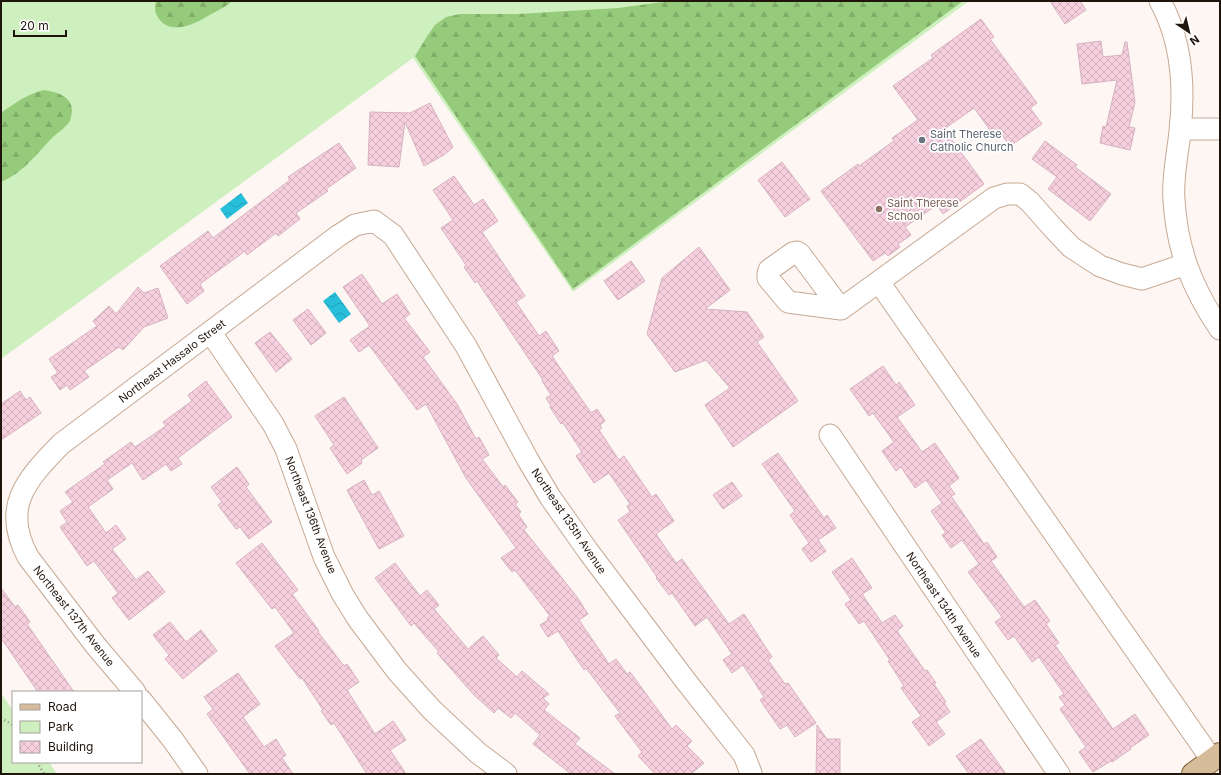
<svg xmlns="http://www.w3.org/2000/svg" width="1221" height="775" font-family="Inter,sans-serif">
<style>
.green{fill:#ceefbe}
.forest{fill:url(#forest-firs)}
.water{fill:url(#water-waves)}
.building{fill:url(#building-cross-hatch);stroke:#d6b2c0}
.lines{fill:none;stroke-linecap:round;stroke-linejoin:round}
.minor-casing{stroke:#c6a993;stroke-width:23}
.major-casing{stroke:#85643c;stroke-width:24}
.path{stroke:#928984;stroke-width:2.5;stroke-dasharray:1 3;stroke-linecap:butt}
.minor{stroke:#fff;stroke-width:21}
.major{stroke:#d6bc9a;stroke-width:22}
.worship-dot{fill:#6b7280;stroke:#fff;stroke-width:1.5}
.education-dot{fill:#8d6e63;stroke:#fff;stroke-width:1.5}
.labels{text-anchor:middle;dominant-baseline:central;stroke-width:3.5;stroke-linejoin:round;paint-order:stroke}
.worship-label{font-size:11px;fill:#5b616d;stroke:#fff;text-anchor:start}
.education-label{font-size:11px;fill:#785e54;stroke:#fff;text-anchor:start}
.street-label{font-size:11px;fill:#20150d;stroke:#fff}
</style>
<defs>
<pattern id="forest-firs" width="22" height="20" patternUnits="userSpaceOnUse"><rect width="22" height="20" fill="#95cb7a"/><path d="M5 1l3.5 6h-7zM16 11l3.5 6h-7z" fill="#80ad68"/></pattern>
<pattern id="water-waves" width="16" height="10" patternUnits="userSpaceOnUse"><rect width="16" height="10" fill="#26bed9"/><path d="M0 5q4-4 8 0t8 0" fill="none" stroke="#22a2b9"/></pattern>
<pattern id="building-cross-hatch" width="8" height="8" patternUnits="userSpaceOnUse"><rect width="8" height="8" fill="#f7d0df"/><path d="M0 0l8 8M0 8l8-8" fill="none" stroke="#d3b2be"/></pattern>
</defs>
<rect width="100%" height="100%" fill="#fdf6f2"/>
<!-- green -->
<g class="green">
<polygon points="1,1 969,1 573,292 413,58 1,359"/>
<polygon points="1,693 13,711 13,762 49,762 57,774 1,774"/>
</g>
<!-- forest -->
<g class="forest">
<path d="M156 1H232C227 6 220 9 213 13 198 22 173 37 159 19 155 13 154 8 156 1Z"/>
<polygon points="670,1 963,1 573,289 415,56 428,35 435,25 446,17 460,14 518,14 618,8"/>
<path d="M44 90C56 92 73 96 72 112 71 115 71 118 70 121 65 129 56 133 50 140 36 155 21 174 1 182V113C15 103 27 94 44 90Z"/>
</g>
<!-- water -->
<g class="water">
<polygon points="241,193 248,203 227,219 220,209"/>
<polygon points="335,292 351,314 339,323 323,301"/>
</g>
<!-- building -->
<g class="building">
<polygon points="1050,1 1080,1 1086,10 1065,24"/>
<polygon points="981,19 994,37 990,39 1037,103 1030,108 1042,124 1010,146 999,131 993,134 974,108 944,129 984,184 943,214 937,205 905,227 911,235 898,244 900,247 888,256 885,253 873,261 821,191 858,164 859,166 894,141 892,138 918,120 893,86 933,58 931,55"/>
<polygon points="1101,41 1103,57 1122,55 1125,42 1127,42 1135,102 1129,127 1135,128 1130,150 1100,143 1103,126 1106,127 1117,80 1082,84 1077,44"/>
<polygon points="430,103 453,147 444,155 424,166 405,122 399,167 368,165 370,112 410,113"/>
<polygon points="1045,141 1077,165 1075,167 1111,194 1090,221 1048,189 1057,177 1032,159"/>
<polygon points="339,143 356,168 326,189 328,191 296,213 300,219 278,236 276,233 247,255 245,251 200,284 204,291 187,304 160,266 208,231 213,238 290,180 288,177"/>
<polygon points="782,162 810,199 785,217 758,180"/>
<polygon points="454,176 474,205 483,199 498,221 482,232 525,296 516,302 539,336 546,331 559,351 552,356 591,413 597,409 605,421 600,425 602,428 599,430 619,460 624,456 652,497 656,494 674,521 656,534 676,563 682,559 729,624 744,614 772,657 768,660 785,684 788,683 816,723 795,737 787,725 780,729 760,700 764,697 743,665 732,673 723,660 732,654 707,617 695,626 672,593 669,595 656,578 657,577 618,520 630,512 627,506 630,504 609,473 594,483 576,456 582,452 563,423 561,424 550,407 551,406 546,398 551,395 542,381 543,380 477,281 475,283 464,267 466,265 441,228 453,220 433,190"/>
<polygon points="699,247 730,290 705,309 747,312 764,337 757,342 798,401 733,447 705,405 730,388 706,360 675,372 647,334 662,278"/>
<polygon points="631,261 645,281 618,300 604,281"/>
<polygon points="362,274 382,304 397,294 410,314 404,318 430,352 423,357 457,404 476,439 479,437 489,455 482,459 503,487 505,485 518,502 515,504 521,512 518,514 527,527 524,530 577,597 588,614 579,620 609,664 616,659 627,674 630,672 672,729 676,725 692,741 687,746 704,763 691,774 655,774 638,756 642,752 615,716 620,713 586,668 584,670 558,631 548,637 540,625 548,620 547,618 550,616 515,570 512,572 501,558 516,548 466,478 426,404 417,410 369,345 359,352 350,340 370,326 343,287"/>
<polygon points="138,287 144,293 158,288 168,318 144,327 123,350 119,347 84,371 89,377 70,390 67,385 60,390 51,377 58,373 49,359 97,326 93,321 109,306 116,314"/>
<polygon points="308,309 326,333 311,345 293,320"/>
<polygon points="270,332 292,359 276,372 255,343"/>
<polygon points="883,366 896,385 899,382 915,405 897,417 922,452 935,443 959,478 949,486 955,494 951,496 984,544 987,542 997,557 991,561 1024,607 1035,600 1050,621 1046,624 1059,643 1055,645 1113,729 1135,714 1149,735 1130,748 1131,749 1112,762 1111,761 1093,772 1079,752 1086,747 1060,709 1065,705 1059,697 1064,694 1039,657 1032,662 1014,636 1008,640 995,622 1002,617 968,572 979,564 962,540 951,548 942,535 946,533 931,511 942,503 926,480 915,488 901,467 896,471 882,451 894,442 873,413 869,416 850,389"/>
<polygon points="206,381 232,417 178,458 182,464 171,471 166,464 143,480 132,463 107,480 113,489 88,507 106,533 116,525 126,539 112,549 136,580 148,571 165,592 129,620 112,598 118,593 94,561 87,566 60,527 67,522 60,511 73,502 65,492 105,464 103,462 131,442 135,447 166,426 163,422 192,401 188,395"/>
<polygon points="20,391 26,400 30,397 41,413 1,440 1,404"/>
<polygon points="344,397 378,448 361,460 362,463 347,474 330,448 334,445 315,416"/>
<polygon points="778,453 824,518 827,515 836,528 818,540 826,551 811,562 802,549 809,543 790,515 795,511 762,464"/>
<polygon points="237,467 249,484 246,487 272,522 249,539 240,527 236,529 218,505 222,502 211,487"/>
<polygon points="364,480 372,495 379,491 404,536 379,549 347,490"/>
<polygon points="732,482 742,496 723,509 713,495"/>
<polygon points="262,543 298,590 292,594 319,631 318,632 344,666 347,664 359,682 347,690 375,734 393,721 406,740 390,750 406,774 367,774 334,723 331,725 321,711 323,710 302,678 300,679 275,646 294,633 275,607 272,609 236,563"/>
<polygon points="852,558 872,588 862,594 882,623 895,615 903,626 897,631 925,671 927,670 936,683 934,684 946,702 944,703 950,712 936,722 945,734 929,746 912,722 921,716 901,688 904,686 888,661 890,660 864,621 859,624 845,604 851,600 832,572"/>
<polygon points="395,563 420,596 427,590 439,605 434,609 468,649 483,636 499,655 496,658 517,677 522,671 549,694 543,698 549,704 544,710 580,738 575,744 615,774 571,774 533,744 540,735 515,713 511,718 498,708 494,713 474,695 437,653 439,652 414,623 411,626 375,578"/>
<polygon points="1,588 15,607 18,605 30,622 27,624 74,692 38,692 1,638"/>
<polygon points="170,622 186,642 201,630 217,651 183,679 165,659 169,655 153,635"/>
<polygon points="238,673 260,704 243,717 264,747 276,739 286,755 282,758 293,774 250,774 207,714 213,709 204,697"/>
<polygon points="817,725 827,739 840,739 840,774 816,774"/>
<polygon points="981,739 1006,774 969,774 956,756"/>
</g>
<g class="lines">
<!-- minor casing -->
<g class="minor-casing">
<g id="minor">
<path d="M1160 1C1182 41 1185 86 1180 131 1178 153 1172 177 1174 200 1177 250 1192 288 1220 329"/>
<polyline points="1181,129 1220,129"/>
<polyline points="879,282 1212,760"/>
<polyline points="841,309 800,254 797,252 793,253 769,270 768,274 768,278 788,302 841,309 994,198 1007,194 1020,194 1030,202 1053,228 1071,247 1100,266 1122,274 1142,279 1186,264"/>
<polyline points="211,333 273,424 286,449 324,557 343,595 358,619 397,671 432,710 478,753 506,774"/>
<polyline points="830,435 1059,774"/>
<path d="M135 692 96 646 28 557C1 507 26 480 61 444L338 236 355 225 374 221 393 235 466 346 528 460 550 497 588 551 685 680 744 755 751 773 750 774"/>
<polyline points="141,700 173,740 197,774"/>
</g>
</g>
<!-- major casing -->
<g class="major-casing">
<polyline id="major" points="1193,774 1220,754"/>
</g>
<!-- path -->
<g class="path">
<polyline points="1,718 13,725"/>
<polyline points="37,762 44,774"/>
</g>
<!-- minor -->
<use href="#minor" class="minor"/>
<!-- major -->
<use href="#major" class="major"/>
</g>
<!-- markers -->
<circle class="worship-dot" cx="922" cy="140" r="4"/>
<circle class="education-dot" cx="879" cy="209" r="4"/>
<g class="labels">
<!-- worship labels -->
<g class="worship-label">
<text x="930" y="134">Saint Therese<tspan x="930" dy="13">Catholic Church</tspan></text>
</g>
<!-- education labels -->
<g class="education-label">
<text x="887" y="203">Saint Therese<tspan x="887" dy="13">School</tspan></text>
</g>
<!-- street labels -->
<g class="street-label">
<text transform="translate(172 361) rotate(-37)">Northeast Hassalo Street</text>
<text transform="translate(311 515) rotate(69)">Northeast 136th Avenue</text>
<text transform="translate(569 521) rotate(56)">Northeast 135th Avenue</text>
<text transform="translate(944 605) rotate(56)">Northeast 134th Avenue</text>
<text transform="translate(74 616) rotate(52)">Northeast 137th Avenue</text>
</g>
</g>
<!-- border -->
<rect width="1221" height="775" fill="none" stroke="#20150d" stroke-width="4"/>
<!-- legend -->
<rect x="12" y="691" width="130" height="72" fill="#ffffff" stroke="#a6a19e"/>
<rect x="20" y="704" width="20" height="6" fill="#d6bc9a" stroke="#a6a19e"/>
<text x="48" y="711" font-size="12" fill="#20150d">Road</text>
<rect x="20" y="721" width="20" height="12" fill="#ceefbe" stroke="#a6a19e"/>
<text x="48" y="731" font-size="12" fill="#20150d">Park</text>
<rect x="20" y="741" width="20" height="12" fill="url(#building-cross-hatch)" stroke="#a6a19e"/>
<text x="48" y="751" font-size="12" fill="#20150d">Building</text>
<!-- north arrow -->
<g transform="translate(1189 32) rotate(145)" stroke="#ffffff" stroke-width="3" paint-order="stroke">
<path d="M0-3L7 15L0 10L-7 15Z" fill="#20150d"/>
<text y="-6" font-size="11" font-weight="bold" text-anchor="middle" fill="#20150d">N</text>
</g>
<!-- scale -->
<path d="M14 30v6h52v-6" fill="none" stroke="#20150d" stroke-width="2"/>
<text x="20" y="30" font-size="12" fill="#20150d" stroke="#ffffff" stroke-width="3" paint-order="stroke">20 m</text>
</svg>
